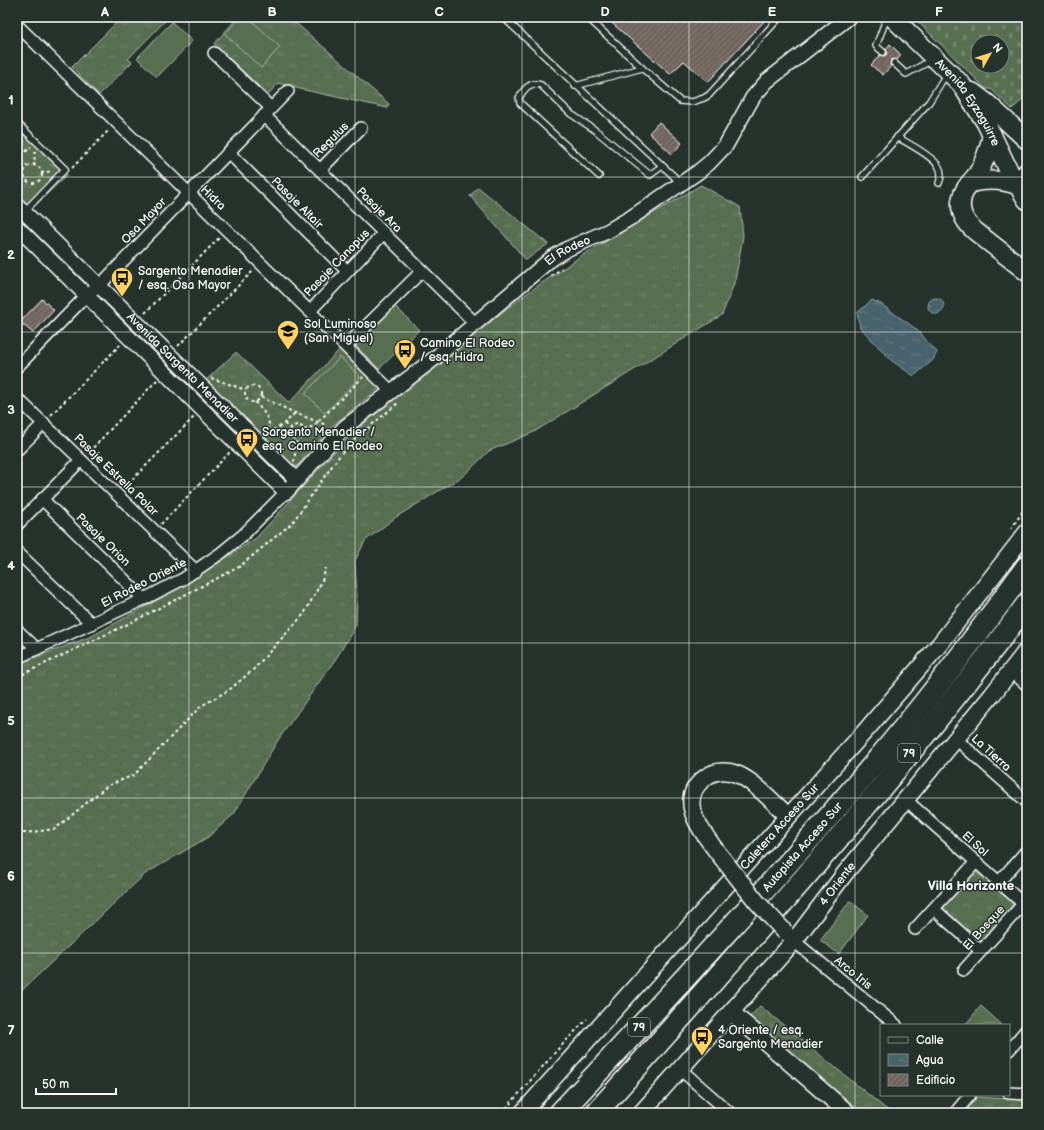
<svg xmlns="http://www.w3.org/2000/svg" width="1044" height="1130" font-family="'Balsamiq Sans',sans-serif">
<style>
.grass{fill:url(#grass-tufts);stroke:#acb6a8}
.cemetery{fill:url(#cemetery-stones);stroke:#acb6a8;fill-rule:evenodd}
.pitch{fill:#586e51;stroke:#acb6a8}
.water{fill:url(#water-ripples);stroke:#92a2a8}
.building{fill:url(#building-hatch);stroke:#fff}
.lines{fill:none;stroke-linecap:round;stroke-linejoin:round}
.service-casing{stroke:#fff;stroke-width:8}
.minor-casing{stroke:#fff;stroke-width:14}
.tertiary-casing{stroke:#fff;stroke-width:17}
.secondary-casing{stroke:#fff;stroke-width:19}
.primary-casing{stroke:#fff;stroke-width:21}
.motorway-casing{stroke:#fff;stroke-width:24}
.path{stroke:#fff;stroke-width:2;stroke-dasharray:3 3;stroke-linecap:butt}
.service{stroke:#26332d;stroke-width:5.5}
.minor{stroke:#26332d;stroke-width:11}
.tertiary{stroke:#26332d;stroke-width:14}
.secondary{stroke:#26332d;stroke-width:16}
.primary{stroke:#26332d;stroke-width:18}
.motorway{stroke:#26332d;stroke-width:21}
.secondary-bridge-casing{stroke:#fff;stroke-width:19;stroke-linecap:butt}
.secondary-bridge{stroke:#26332d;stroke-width:16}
.grid{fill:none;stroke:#fff;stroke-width:1;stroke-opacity:0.55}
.labels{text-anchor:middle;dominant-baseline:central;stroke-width:3;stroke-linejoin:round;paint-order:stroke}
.shield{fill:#26332d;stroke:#bec2c0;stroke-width:1}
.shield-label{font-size:11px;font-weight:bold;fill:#fff}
.street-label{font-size:12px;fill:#fff;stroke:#26332d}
.poi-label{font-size:12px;fill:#fff;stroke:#26332d;text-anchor:start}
.neighbourhood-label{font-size:13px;font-weight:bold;fill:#fff;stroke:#26332d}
.neatline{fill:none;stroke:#fff;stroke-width:1.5}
.grid-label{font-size:13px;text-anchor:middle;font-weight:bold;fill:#fff}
</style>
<defs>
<pattern id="grass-tufts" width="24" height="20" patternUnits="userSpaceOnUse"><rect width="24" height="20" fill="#586e51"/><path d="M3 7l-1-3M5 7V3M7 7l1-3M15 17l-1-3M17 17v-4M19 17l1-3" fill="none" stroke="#71846b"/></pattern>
<pattern id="cemetery-stones" width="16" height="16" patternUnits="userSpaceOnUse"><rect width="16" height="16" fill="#586e51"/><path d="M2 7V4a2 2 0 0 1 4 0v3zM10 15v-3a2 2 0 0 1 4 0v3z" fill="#71846b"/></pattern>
<pattern id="water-ripples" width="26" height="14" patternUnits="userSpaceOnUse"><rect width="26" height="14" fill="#4a646e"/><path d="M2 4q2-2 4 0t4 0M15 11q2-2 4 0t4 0" fill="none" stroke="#657b84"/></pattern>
<pattern id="building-hatch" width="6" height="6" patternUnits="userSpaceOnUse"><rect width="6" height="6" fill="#726560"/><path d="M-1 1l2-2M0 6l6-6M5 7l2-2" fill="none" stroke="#877c78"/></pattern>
</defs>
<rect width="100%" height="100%" fill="#26332d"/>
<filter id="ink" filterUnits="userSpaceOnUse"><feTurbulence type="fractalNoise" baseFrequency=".025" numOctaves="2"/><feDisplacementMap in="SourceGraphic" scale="8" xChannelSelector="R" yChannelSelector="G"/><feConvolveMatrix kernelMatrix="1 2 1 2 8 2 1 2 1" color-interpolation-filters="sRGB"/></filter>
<g filter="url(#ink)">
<!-- grass -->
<g class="grass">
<polygon points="122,17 166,17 168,18 128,59 132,62 99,95 72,67"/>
<polygon points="238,17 289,17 389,104 387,108 300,89 278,83 268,95 214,44"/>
<polygon points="17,128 67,175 29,211 17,199"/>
<polygon points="701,185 740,207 743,236 735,281 722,315 534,432 489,451 463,476 396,517 365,541 355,561 357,596 356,625 337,657 278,740 234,814 208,837 145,874 17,995 17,663 26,661 92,636 186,584 256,538 351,434 516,301 581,256"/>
<polygon points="478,187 548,244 526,260 470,196"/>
<polygon points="340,349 379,388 331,427 297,466 291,467 203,383 236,352 289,403"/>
<polygon points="976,869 1016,904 980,945 940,910"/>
<polygon points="760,1006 891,1113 856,1113 748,1019"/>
<polygon points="976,1097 1027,1100 1027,1113 964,1113"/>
</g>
<!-- cemetery -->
<path class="cemetery" d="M913 17H1027V96L1012 109 991 89H986ZM978 42H1002V66H978Z"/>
<!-- pitch -->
<g class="pitch">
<polygon points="241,17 248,17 280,47 261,68 225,34"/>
<polygon points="172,22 192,41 157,77 137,58"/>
<polygon points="394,305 419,330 379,369 354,344"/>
<polygon points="340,357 360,377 325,413 305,393"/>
<polygon points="850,901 868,915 839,954 820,940"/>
<polygon points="981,1006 1002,1025 965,1025"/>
</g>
<!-- water -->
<g class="water">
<circle cx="936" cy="306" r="8"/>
<polygon points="872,300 881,304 916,329 937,352 933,360 914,376 892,361 872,340 860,327 857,313"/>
</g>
<!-- building -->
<g class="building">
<polygon points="605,17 768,17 708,82 684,61 670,74"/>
<polygon points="890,44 901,55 897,60 893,59 891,60 890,64 891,66 883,75 871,65 880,55 883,56 886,55 887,52 886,49"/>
<polygon points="659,122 682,143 672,154 649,133"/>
<polygon points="42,299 54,310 33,333 20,322"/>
</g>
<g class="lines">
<!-- service casing -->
<g class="service-casing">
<g id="service">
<polyline points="503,17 681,183"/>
<polyline points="587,17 642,68 680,101 692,102 704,98 709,95 780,17"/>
<polyline points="883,52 876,46 887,17"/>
<polyline points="894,63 906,74 932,60"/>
<polyline points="575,86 642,68"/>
<polyline points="17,123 65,169 24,212"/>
<path d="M897 137C908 143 934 157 939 167 942 172 941 178 939 183"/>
<path d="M599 176 520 103 519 98C524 89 530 81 541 85L571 114 595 130 650 175 662 166"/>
<polyline points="862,177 929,102 947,73"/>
</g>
</g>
<!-- minor casing -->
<g class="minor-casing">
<g id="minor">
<polyline points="17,25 391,391"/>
<polyline points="214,53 271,108"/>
<polyline points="264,115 475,323"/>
<polyline points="228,152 347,271"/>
<polyline points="320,170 361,128"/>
<polyline points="310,311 384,233"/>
<polyline points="346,346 422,271"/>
<polyline points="17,367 87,295 100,285 288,91"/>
<polyline points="17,398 196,571"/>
<polyline points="17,450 44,423"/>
<polyline points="42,499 144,599"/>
<polyline points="17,525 81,460"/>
<polyline points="17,552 92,624"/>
<polyline points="17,630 37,649"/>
<polyline points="17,658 144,599 183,579 221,553 243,535 286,492"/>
<polyline points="1011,671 1027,685"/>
<polyline points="956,739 1027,802"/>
<polyline points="906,800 1027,907"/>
<polyline points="999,882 1027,850"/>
<polyline points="934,909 981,951"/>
<polyline points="915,929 976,862"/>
<polyline points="794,941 896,1025"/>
<polyline points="964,970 1023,904"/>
<polyline points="1009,1050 1027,1029"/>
<polyline points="680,1069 730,1113"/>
<polyline points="1009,1093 1027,1094"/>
<polyline points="955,1113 970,1095"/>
</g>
</g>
<!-- tertiary casing -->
<g class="tertiary-casing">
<g id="tertiary">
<path id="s1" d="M17 205 297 480"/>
<path id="s2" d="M17 227 286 492 328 445 345 427 435 358 552 258 567 249 608 231 632 217 698 172 709 163 726 145 753 97 767 81 849 17"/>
</g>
</g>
<!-- secondary casing -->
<g class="secondary-casing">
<g id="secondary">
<path d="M718 853C702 831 674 800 706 777 716 770 728 770 739 775 756 783 774 803 788 816"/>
<polyline points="731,1012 848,1113"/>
<path id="s3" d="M522 1113 867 729 939 645 1027 532"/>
<path id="s4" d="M641 1113 794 941 846 872 992 695 1027 650"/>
</g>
</g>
<!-- primary casing -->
<g class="primary-casing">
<g id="primary">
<path id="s5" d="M892 17 961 84 986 123 1009 171 1027 200"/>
<polyline points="972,92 988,104 1027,140"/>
<path d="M992 135C989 149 985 161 978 173 974 179 968 184 965 190 956 206 963 221 975 231L1027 272"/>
<path d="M970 183C987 179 1001 179 1017 185"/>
<polyline points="1017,185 1027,172"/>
</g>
</g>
<!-- motorway casing -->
<g class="motorway-casing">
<g id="motorway">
<path id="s6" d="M560 1113C666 999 772 885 872 766 927 702 978 634 1027 566"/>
<path d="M596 1113C744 947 894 782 1027 604"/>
</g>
</g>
<!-- path -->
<g class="path">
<polyline points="17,142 25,142"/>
<polyline points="17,156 28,167"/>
<polyline points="17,160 31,147"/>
<circle cx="33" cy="174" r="9"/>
<polyline points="34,166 35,151"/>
<polyline points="72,168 109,130"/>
<polyline points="41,173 52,171"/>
<polyline points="17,177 24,176"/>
<polyline points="551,276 562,268"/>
<polyline points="145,313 219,238"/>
<polyline points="178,346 253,271"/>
<polyline points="211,378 246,390"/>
<circle cx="253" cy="394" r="8"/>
<polyline points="261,397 295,413 326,425"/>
<path d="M255 402C262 410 275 422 266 434"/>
<polyline points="51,415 120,345"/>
<polyline points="284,424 291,428"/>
<circle cx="297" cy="432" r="7"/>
<polyline points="304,430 314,426 363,377"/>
<polyline points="268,433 284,424 295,413"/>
<polyline points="89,452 157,380"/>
<polyline points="294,462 297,439"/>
<polyline points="124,488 194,417"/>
<polyline points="161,524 230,452"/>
<polyline points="1011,529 1027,505"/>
<polyline points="17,677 130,623 239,567 292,523 337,459 350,443 398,403"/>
<polyline points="17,833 25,833 55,829 107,786 134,775 201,706 229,690 253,670 304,614 322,581 326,568"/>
<polyline points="502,1113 559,1048 587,1019"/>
</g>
<!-- service -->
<use href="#service" class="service"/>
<!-- minor -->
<use href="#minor" class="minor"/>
<!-- tertiary -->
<use href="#tertiary" class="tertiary"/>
<!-- secondary -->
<use href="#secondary" class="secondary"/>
<!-- primary -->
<use href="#primary" class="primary"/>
<!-- motorway -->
<use href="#motorway" class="motorway"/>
<!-- secondary-bridge casing -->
<g class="secondary-bridge-casing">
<polyline id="secondary-bridge" points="718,853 757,902 785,932"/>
</g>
<!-- secondary-bridge -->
<use href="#secondary-bridge" class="secondary-bridge"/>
</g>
</g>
<!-- grid -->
<path class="grid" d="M189 17V1113M355 17V1113M522 17V1113M689 17V1113M855 17V1113M17 177H1027M17 332H1027M17 487H1027M17 643H1027M17 798H1027M17 953H1027"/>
<!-- icons -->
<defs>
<g id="bus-pin" transform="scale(1.15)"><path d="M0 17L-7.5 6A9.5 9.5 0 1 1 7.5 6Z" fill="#ffd166" stroke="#26332d"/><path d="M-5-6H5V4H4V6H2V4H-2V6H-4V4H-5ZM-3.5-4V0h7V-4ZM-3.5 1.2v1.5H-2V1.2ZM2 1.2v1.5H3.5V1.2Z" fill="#111"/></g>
<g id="school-pin" transform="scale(1.15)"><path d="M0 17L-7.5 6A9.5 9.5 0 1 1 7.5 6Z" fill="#ffd166" stroke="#26332d"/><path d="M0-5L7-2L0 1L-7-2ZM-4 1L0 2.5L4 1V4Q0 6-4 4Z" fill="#111"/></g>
</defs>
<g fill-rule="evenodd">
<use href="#bus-pin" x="122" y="278"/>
<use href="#school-pin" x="288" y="331"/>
<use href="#bus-pin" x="405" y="350"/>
<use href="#bus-pin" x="247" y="439"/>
<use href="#bus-pin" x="702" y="1037"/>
</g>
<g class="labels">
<!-- shield labels -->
<g class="shield">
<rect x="898" y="744" width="22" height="18" rx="3"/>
<rect x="628" y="1018" width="22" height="18" rx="3"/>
</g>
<g class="shield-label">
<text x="909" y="753">79</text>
<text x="639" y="1027">79</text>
</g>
<!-- street labels -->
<g class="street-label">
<text stroke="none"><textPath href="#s5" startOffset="115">Avenida Eyzaguirre</textPath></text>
<text transform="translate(331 140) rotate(-45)">Regulus</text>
<text transform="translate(213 198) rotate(44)">Hidra</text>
<text transform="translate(297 203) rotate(45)">Pasaje Altair</text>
<text transform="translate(379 210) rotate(45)">Pasaje Ara</text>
<text transform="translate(144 221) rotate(-46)">Osa Mayor</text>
<text stroke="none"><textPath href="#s2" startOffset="750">El Rodeo</textPath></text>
<text transform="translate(337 263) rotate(-46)">Pasaje Canopus</text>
<text stroke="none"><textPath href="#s1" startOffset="232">Avenida Sargento Menadier</textPath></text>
<text transform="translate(116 475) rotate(44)">Pasaje Estrella Polar</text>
<text transform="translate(103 540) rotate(44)">Pasaje Orion</text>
<text transform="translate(144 583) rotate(-27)">El Rodeo Oriente</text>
<text transform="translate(991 753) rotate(42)">La Tierra</text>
<text stroke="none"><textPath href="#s3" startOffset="385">Caletera Acceso Sur</textPath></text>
<text transform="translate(975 844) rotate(42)">El Sol</text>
<text stroke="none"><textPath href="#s6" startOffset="360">Autopista Acceso Sur</textPath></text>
<text stroke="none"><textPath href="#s4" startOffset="302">4 Oriente</textPath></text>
<text transform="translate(984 928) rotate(-48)">El Bosque</text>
<text transform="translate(853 973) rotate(39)">Arco Iris</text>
</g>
<!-- poi labels -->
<g class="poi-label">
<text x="138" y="271">Sargento Menadier<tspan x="138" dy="14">/ esq. Osa Mayor</tspan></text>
<text x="304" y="324">Sol Luminoso<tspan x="304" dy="14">(San Miguel)</tspan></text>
<text x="420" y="343">Camino El Rodeo<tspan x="420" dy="14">/ esq. Hidra</tspan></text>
<text x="262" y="432">Sargento Menadier /<tspan x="262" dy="14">esq. Camino El Rodeo</tspan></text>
<text x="718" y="1030">4 Oriente / esq.<tspan x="718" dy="14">Sargento Menadier</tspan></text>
</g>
<!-- neighbourhood labels -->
<g class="neighbourhood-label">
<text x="971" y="886">Villa Horizonte</text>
</g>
</g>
<!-- margin -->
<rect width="1044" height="1130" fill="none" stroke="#26332d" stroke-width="44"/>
<!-- legend -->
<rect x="880" y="1024" width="130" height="72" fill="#26332d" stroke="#7d8581"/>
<rect x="888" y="1037" width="20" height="6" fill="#26332d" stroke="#7d8581"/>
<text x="916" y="1044" font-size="12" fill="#ffffff">Calle</text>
<rect x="888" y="1054" width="20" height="12" fill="url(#water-ripples)" stroke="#7d8581"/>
<text x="916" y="1064" font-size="12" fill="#ffffff">Agua</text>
<rect x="888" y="1074" width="20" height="12" fill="url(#building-hatch)" stroke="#7d8581"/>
<text x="916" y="1084" font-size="12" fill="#ffffff">Edificio</text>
<!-- north arrow -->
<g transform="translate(990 54) rotate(51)"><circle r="19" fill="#26332d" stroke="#7d8581"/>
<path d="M0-3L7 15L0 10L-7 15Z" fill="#ffd166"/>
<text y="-6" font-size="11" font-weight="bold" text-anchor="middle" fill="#ffffff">N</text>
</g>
<!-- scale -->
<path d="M36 1088v6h80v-6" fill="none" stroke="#ffffff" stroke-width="2"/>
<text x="42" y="1088" font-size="12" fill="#ffffff" stroke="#26332d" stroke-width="3" paint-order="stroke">50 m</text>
<rect x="22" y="22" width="1000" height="1086" class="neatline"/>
<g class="grid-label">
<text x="105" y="16">A</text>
<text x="272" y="16">B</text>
<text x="439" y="16">C</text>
<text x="605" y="16">D</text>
<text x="772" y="16">E</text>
<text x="939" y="16">F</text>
<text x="11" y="104">1</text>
<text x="11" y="259">2</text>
<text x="11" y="414">3</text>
<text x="11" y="570">4</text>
<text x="11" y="725">5</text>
<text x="11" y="880">6</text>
<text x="11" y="1035">7</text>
</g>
</svg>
